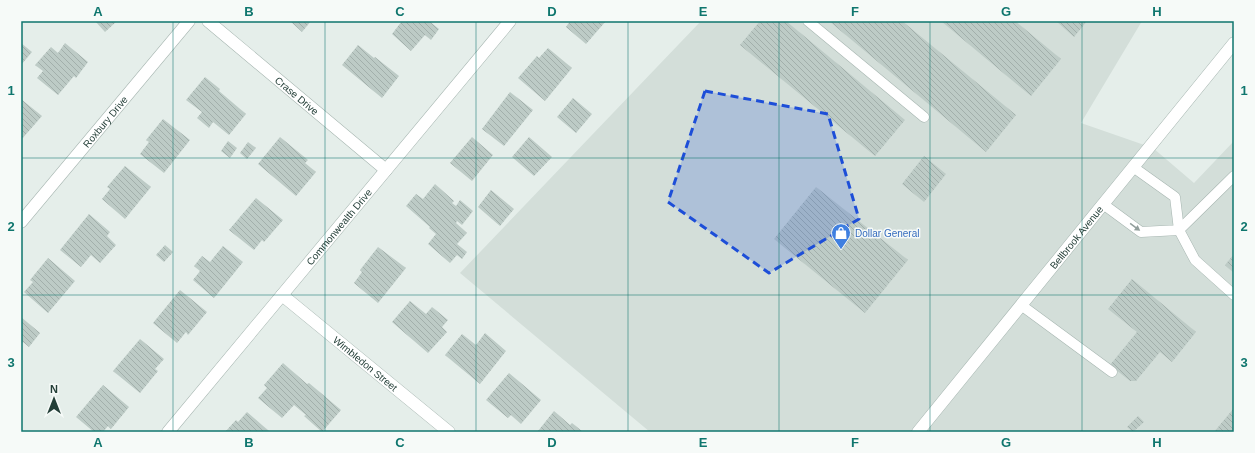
<svg xmlns="http://www.w3.org/2000/svg" width="1255" height="453" font-family="Helvetica,sans-serif">
<style>
.built{fill:#d3ded9}
.building{fill:url(#building-back-hatch)}
.lines{fill:none;stroke-linecap:round;stroke-linejoin:round}
.service-casing{stroke:#a7b6b1;stroke-width:11}
.minor-casing{stroke:#a7b6b1;stroke-width:13}
.tertiary-casing{stroke:#a7b6b1;stroke-width:13}
.service{stroke:#fff;stroke-width:10}
.minor{stroke:#fff;stroke-width:12}
.tertiary{stroke:#fff;stroke-width:12}
.oneway{fill:#929f9c}
.marked{fill:#1d4ed8;fill-opacity:0.2;stroke:#1d4ed8;stroke-width:3;stroke-dasharray:8 5;stroke-linejoin:round}
.grid{fill:none;stroke:#0f766e;stroke-width:1;stroke-opacity:0.55}
.labels{text-anchor:middle;dominant-baseline:central;stroke-width:3;stroke-linejoin:round;paint-order:stroke}
.street-label{font-size:10px;fill:#243f38;stroke:#f6faf8}
.shop-label{font-size:10px;fill:#366cbe;stroke:#f6faf8;text-anchor:start}
.neatline{fill:none;stroke:#0f766e;stroke-width:1.5}
.grid-label{font-size:13px;text-anchor:middle;font-weight:bold;fill:#0f766e}
</style>
<defs>
<pattern id="building-back-hatch" width="6" height="6" patternUnits="userSpaceOnUse"><rect width="6" height="6" fill="#bdcbc6"/><path d="M-1 5l2 2M0 0l6 6M5-1l2 2" fill="none" stroke="#a2afab"/></pattern>
</defs>
<rect width="100%" height="100%" fill="#e5eeea"/>
<!-- built -->
<polygon class="built" points="701,21 1142,21 1081,123 1153,148 1194,183 1234,141 1234,432 650,432 460,273"/>
<!-- building -->
<g class="building">
<polygon points="95,21 117,21 105,32"/>
<polygon points="290,21 311,21 302,32"/>
<polygon points="402,21 429,21 439,29 431,40 425,35 411,51 392,34"/>
<polygon points="570,21 606,21 586,44 566,27"/>
<polygon points="760,21 786,21 905,120 875,156 740,45"/>
<polygon points="829,21 902,21 1016,115 986,152"/>
<polygon points="941,21 1015,21 1061,59 1031,96"/>
<polygon points="1056,21 1087,21 1074,37"/>
<polygon points="21,43 32,52 21,65"/>
<polygon points="65,43 88,62 76,78 74,76 58,95 37,78 43,71 35,65 51,47 58,53"/>
<polygon points="358,45 374,58 375,57 399,76 382,98 342,65"/>
<polygon points="548,48 572,68 545,101 518,78 537,56 539,58"/>
<polygon points="205,77 220,89 219,91 246,114 229,135 213,122 209,128 197,118 202,112 186,100"/>
<polygon points="510,92 533,110 504,146 482,129"/>
<polygon points="573,98 592,114 576,133 557,117"/>
<polygon points="21,99 42,116 21,140"/>
<polygon points="163,119 190,140 164,173 140,154 149,142 146,140"/>
<polygon points="280,137 308,160 305,163 316,172 296,196 258,164"/>
<polygon points="472,137 493,155 472,181 450,163"/>
<polygon points="529,137 552,157 534,176 512,157"/>
<polygon points="228,141 237,148 230,158 221,151"/>
<polygon points="248,142 256,148 247,159 240,153"/>
<polygon points="924,156 946,174 924,202 902,184"/>
<polygon points="125,166 151,187 125,219 102,199 110,189 107,187"/>
<polygon points="435,184 454,201 452,203 456,206 460,200 473,211 462,225 457,221 456,223 467,233 457,244 467,252 462,259 457,255 450,263 428,244 436,234 429,228 430,227 406,206 416,194 423,199"/>
<polygon points="816,187 908,260 865,313 774,239"/>
<polygon points="491,190 514,209 500,226 478,207"/>
<polygon points="256,198 283,220 264,242 262,240 254,250 229,230"/>
<polygon points="89,214 110,232 107,236 116,245 100,263 91,255 81,267 60,250"/>
<polygon points="165,245 173,252 164,262 156,255"/>
<polygon points="223,246 243,262 214,298 193,280 200,271 194,266 202,256 210,262"/>
<polygon points="378,247 406,268 378,303 354,283 362,272 360,270"/>
<polygon points="1234,254 1234,273 1225,265"/>
<polygon points="48,258 75,281 48,313 24,292 33,282 30,280"/>
<polygon points="1132,279 1196,332 1172,362 1160,352 1136,381 1130,381 1110,365 1137,332 1108,309"/>
<polygon points="180,290 207,312 188,335 186,332 177,343 153,323"/>
<polygon points="410,301 426,314 432,307 448,320 442,327 447,332 428,353 392,322"/>
<polygon points="21,317 40,333 29,347 23,342 21,344"/>
<polygon points="485,333 506,351 480,384 445,355 462,334 476,345"/>
<polygon points="140,339 164,359 155,369 158,371 140,393 113,371"/>
<polygon points="283,363 307,384 309,383 341,410 322,432 304,416 306,415 294,405 282,418 258,398 267,388 264,385"/>
<polygon points="509,373 541,400 521,424 511,415 508,418 486,400"/>
<polygon points="103,385 129,407 111,429 108,426 103,432 94,432 76,417"/>
<polygon points="1234,408 1234,432 1214,432"/>
<polygon points="554,411 570,425 572,423 583,432 539,432 538,431"/>
<polygon points="247,412 270,432 225,432 236,420 238,422"/>
<polygon points="1138,416 1144,422 1133,432 1127,427"/>
</g>
<g class="lines">
<!-- service casing -->
<g class="service-casing">
<g id="service">
<polyline points="808,21 924,117"/>
<polyline points="1234,176 1179,230 1195,260 1234,295"/>
<polyline points="1103,204 1141,232 1179,230 1175,197 1133,167"/>
<polyline points="1021,305 1112,372"/>
</g>
</g>
<!-- minor casing -->
<g class="minor-casing">
<g id="minor">
<path id="s1" d="M208 21 386 170"/>
<path id="s2" d="M21 222 189 21"/>
<path id="s3" d="M282 295 449 432"/>
<path id="s4" d="M168 432 510 21"/>
</g>
</g>
<!-- tertiary casing -->
<g class="tertiary-casing">
<g id="tertiary">
<path id="s5" d="M918 432 1234 43"/>
</g>
</g>
<!-- service -->
<use href="#service" class="service"/>
<!-- minor -->
<use href="#minor" class="minor"/>
<!-- tertiary -->
<use href="#tertiary" class="tertiary"/>
</g>
<!-- one-way arrows -->
<defs><path id="oneway-solid" d="M-6-.8H1V-3.2L6.5 0L1 3.2V.8H-6Z"/></defs>
<use class="oneway" href="#oneway-solid" transform="translate(1135 227) rotate(36)"/>
<!-- marked area -->
<path class="marked" d="M705 91 828 114 859 219 769 273 668 202Z"/>
<!-- grid -->
<path class="grid" d="M173 21V432M325 21V432M476 21V432M628 21V432M779 21V432M930 21V432M1082 21V432M21 158H1234M21 295H1234"/>
<!-- icons -->
<defs>
<g id="shop-pin" transform="scale(1)"><path d="M0 17L-7.5 6A9.5 9.5 0 1 1 7.5 6Z" fill="#3f7fe0" stroke="#f6faf8"/><path d="M-5-2.5h2.3a2.7 3.5 0 0 1 5.4 0H5L5.5 6h-11ZM-1.5-2.5h3a1.5 2.3 0 0 0-3 0Z" fill="#fff"/></g>
</defs>
<g fill-rule="evenodd">
<use href="#shop-pin" x="841" y="233"/>
</g>
<g class="labels">
<!-- street labels -->
<g class="street-label">
<text stroke="none"><textPath href="#s1" startOffset="116">Crase Drive</textPath></text>
<text stroke="none"><textPath href="#s2" startOffset="131">Roxbury Drive</textPath></text>
<text stroke="none"><textPath href="#s4" startOffset="267">Commonwealth Drive</textPath></text>
<text stroke="none"><textPath href="#s5" startOffset="251">Bellbrook Avenue</textPath></text>
<text stroke="none"><textPath href="#s3" startOffset="108">Wimbledon Street</textPath></text>
</g>
<!-- shop labels -->
<g class="shop-label">
<text x="855" y="233">Dollar General</text>
</g>
</g>
<!-- border -->
<rect width="1255" height="453" fill="none" stroke="#f6faf8" stroke-width="44"/>
<!-- north arrow -->
<g transform="translate(54 399)" stroke="#f6faf8" stroke-width="3" paint-order="stroke">
<path d="M0-3L7 15L0 10L-7 15Z" fill="#243f38"/>
<text y="-6" font-size="11" font-weight="bold" text-anchor="middle" fill="#243f38">N</text>
</g>
<rect x="22" y="22" width="1211" height="409" class="neatline"/>
<g class="grid-label">
<text x="98" y="16">A</text>
<text x="249" y="16">B</text>
<text x="400" y="16">C</text>
<text x="552" y="16">D</text>
<text x="703" y="16">E</text>
<text x="855" y="16">F</text>
<text x="1006" y="16">G</text>
<text x="1157" y="16">H</text>
<text x="11" y="95">1</text>
<text x="1244" y="95">1</text>
<text x="11" y="231">2</text>
<text x="1244" y="231">2</text>
<text x="11" y="367">3</text>
<text x="1244" y="367">3</text>
<text x="98" y="447">A</text>
<text x="249" y="447">B</text>
<text x="400" y="447">C</text>
<text x="552" y="447">D</text>
<text x="703" y="447">E</text>
<text x="855" y="447">F</text>
<text x="1006" y="447">G</text>
<text x="1157" y="447">H</text>
</g>
</svg>
